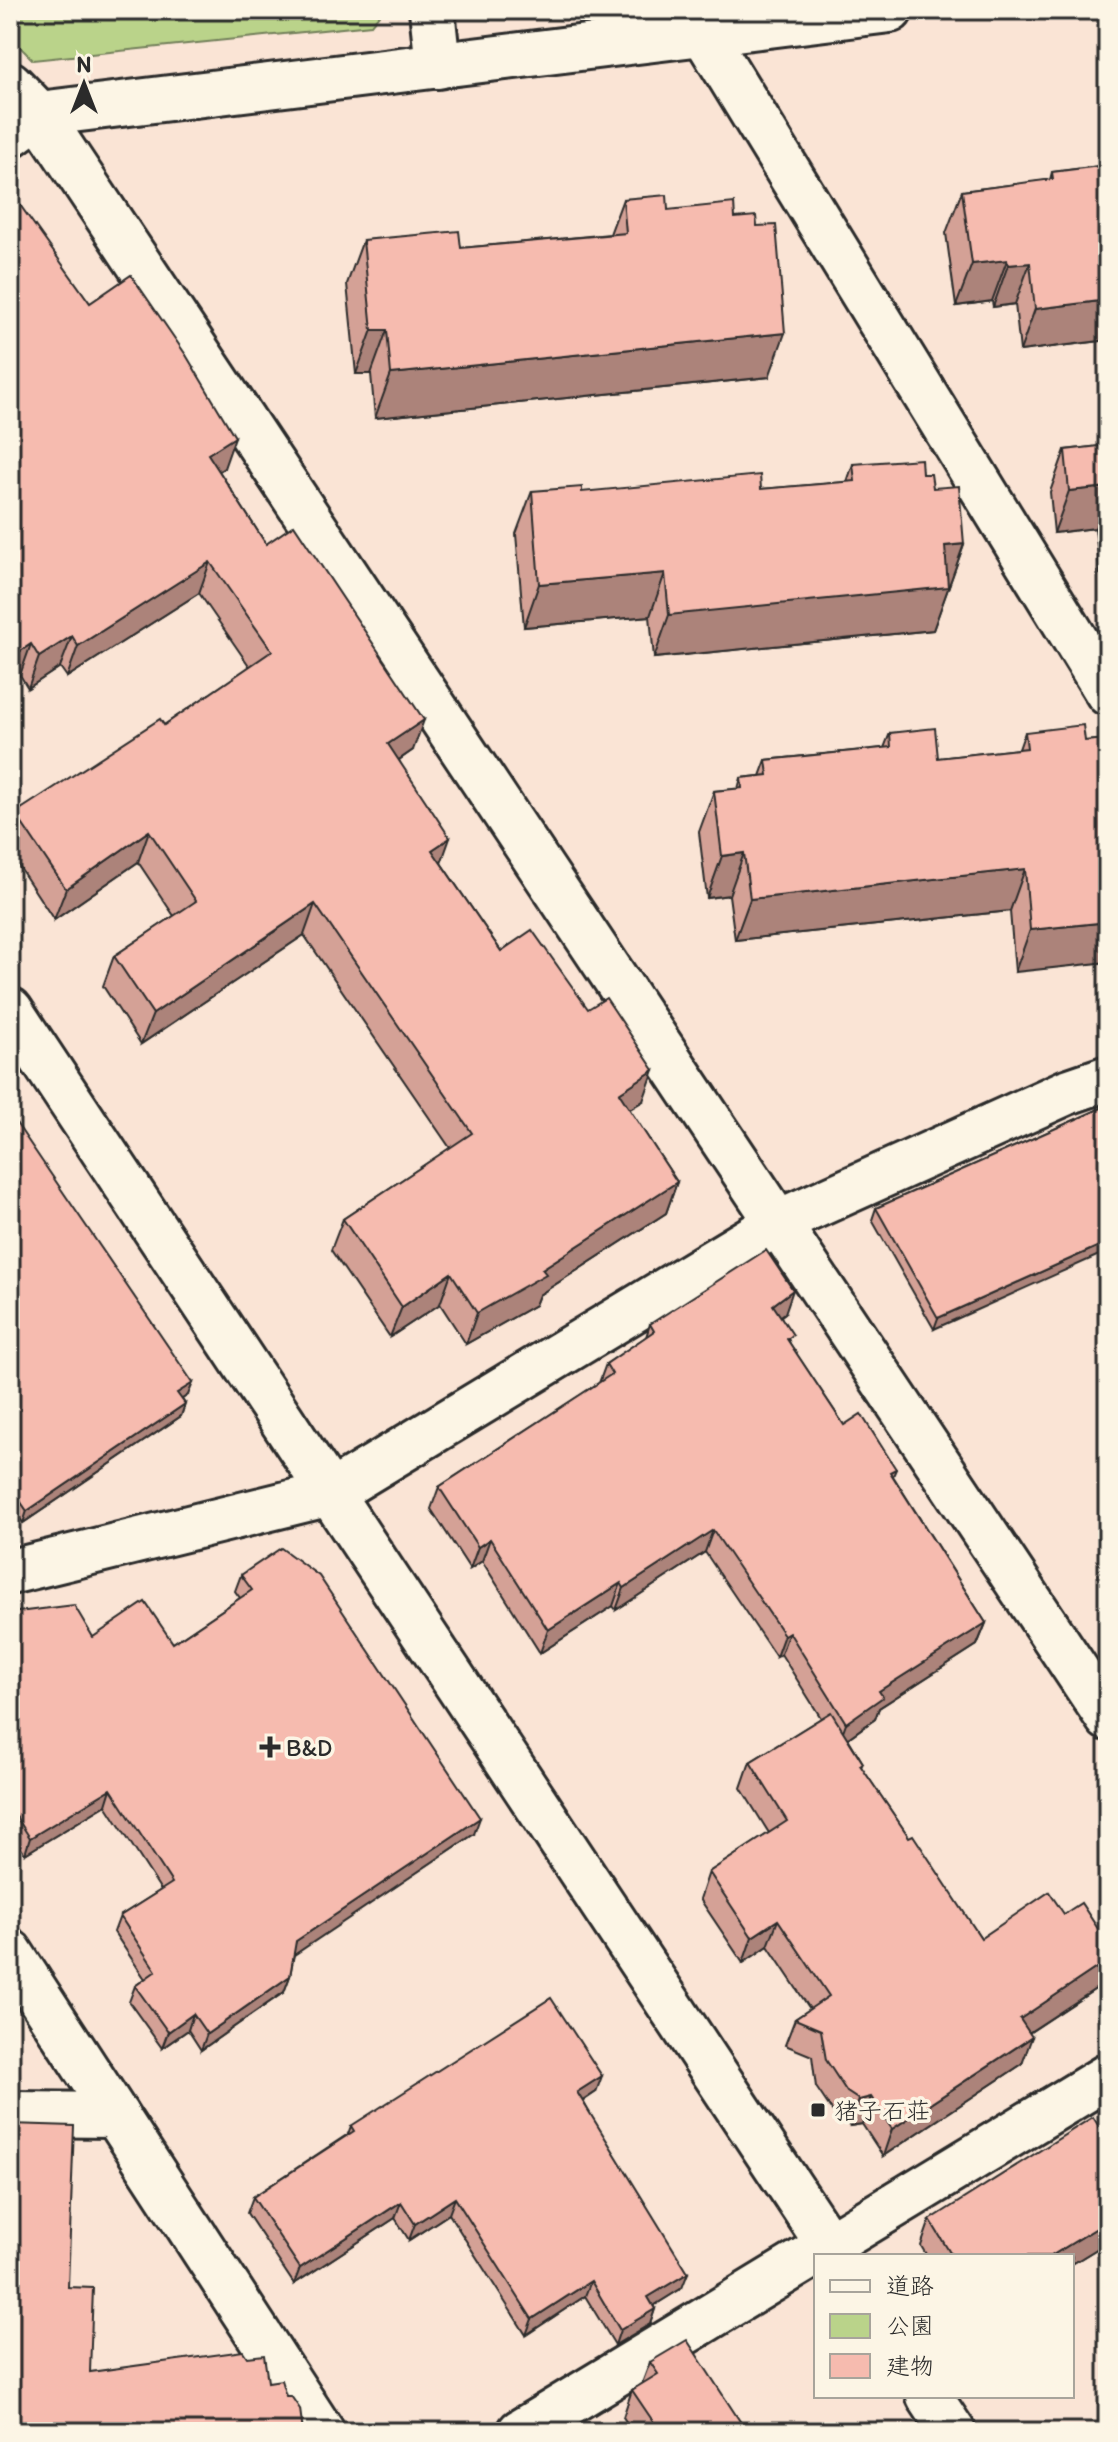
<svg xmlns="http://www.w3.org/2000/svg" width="1118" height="2442" viewBox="0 0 1118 2442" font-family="Itim,'Klee One',sans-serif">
<rect width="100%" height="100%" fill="#fae4d5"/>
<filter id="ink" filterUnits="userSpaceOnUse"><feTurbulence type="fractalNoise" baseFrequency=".0125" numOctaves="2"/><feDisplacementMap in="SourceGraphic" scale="16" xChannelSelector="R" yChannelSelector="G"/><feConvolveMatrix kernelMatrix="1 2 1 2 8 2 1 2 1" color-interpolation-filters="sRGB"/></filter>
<g filter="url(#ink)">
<path fill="#bad38a" stroke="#727f5a" stroke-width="2" d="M10,10H383L371,25L33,60L10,37Z"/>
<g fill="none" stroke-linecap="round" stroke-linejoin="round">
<defs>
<g id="street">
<path d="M432,10L438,66"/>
<path d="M704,34L1108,693"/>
<path d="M10,84L39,114L1108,1718"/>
<path d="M10,135L39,114L890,10"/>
<path d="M10,1952L322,2432"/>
<path d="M10,2114L116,2115"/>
<path d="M520,2432L1108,2076"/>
</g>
<g id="secondary">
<path d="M10,1010L836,2256"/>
<path d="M10,1572L331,1493L779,1222L1067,1092L1108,1078"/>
<path d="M929,2396L953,2432"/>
</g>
</defs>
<use href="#street" stroke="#2b2b2b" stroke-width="50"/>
<use href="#secondary" stroke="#2b2b2b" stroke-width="50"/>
<use href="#street" stroke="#fcf5e5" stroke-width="44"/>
<use href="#secondary" stroke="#fcf5e5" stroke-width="44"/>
</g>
<g fill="#d4a196" stroke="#2b2b2b" stroke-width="2">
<path d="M1108,165V340L1020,351L1015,304L993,307L992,301L956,306L946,233L962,191L1050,180L1052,172Z"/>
<path d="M623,199L668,210L735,218L769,377L375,418L371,374H356L347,284L363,240L461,248L610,234Z"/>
<path d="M90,303L224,468L219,471L266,544L413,750L399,760L441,863L501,951L643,1101L629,1109L677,1182L666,1213L539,1295L535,1305L466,1344L440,1304L390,1337L331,1250L343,1219L450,1148L304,935L141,1044L103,986L114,956L174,916L138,862L54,920L10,853V827L15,813L164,725L250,667L199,593L67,677L60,667L28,688L20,675Z"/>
<path d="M1108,445V573L1100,574L1095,528L1054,533L1050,492L1065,450Z"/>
<path d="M853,464L922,474L933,488L964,544L933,630L654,658L650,616L524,627L516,534L532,491L582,492L761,489L847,482Z"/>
<path d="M1025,732L1085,741L1108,739L1015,972L1010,911L735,940L729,895L707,898L699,832L714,791L738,789L741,778L760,776L766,760L884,748L890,733L938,758L1019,749Z"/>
<path d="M1106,1106L934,1329L872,1220L876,1208Z"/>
<path d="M10,1114L188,1395L182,1399L185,1404L181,1416L23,1523L10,1504Z"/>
<path d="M785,1313L781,1316L790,1344L844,1425L896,1469L893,1476L986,1623L977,1645L879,1708L875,1719L848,1738L863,1763L861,1767L909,1837L981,1938L1106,1982L1029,2033L1022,2064L883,2156L862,2124L850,2126L837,2118L816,2087L812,2056L785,2045L795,2019L810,2009L768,1946L743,1963L700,1899L709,1872L769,1833L741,1788L750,1762L821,1718L781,1654L776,1657L705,1552L616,1610L613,1606L540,1653L482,1561L470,1569L431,1509L439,1487L599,1383L606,1364L646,1337L650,1324Z"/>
<path d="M241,1575L474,1834L294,1954L290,1976L284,1992L201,2050L188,2030L162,2048L129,2002L135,1986L145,1979L114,1932L120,1916L161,1890L106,1805L25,1854L10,1832V1613L93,1637L173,1643L240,1598L235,1591Z"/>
<path d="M596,2092L583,2101L682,2288L653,2306L655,2309L650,2324L615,2345L585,2296L526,2335L449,2214L409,2240L395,2218L294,2284L247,2213L253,2197L348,2134L351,2126Z"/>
<path d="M1108,2141V2242L1072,2264V2256H927L921,2246L930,2220Z"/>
<path d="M650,2362L747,2432H633L623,2417L632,2390L642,2383Z"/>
</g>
<g fill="#ac837a" stroke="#2b2b2b" stroke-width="2">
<path d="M1007,260L992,301L956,306L972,264Z"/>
<path d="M1030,263L1015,304L993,307L1008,265Z"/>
<path d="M1108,300V340L1020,351L1035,309Z"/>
<path d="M372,330H387L371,374H356Z"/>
<path d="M785,333L769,377L375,418L391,374Z"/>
<path d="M235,437L224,468L196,485L208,454Z"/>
<path d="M1108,487V494L1095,528L1054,533L1069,491Z"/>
<path d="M964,544L933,630L654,658L669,615L945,546Z"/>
<path d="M1108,552V573L1100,574Z"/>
<path d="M210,562L199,593L67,677L78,646Z"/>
<path d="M665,573L650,616L524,627L539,584Z"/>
<path d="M72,636L60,667L28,688L39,657Z"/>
<path d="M31,644L20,675L10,681V658Z"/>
<path d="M424,720L413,750L377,775L388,744Z"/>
<path d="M149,831L138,862L54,920L66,889Z"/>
<path d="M450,838L439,869L432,850Z"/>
<path d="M744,853L729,895L707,898L722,856Z"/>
<path d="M1025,869L1010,911L735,940L750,899Z"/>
<path d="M315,904L304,935L141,1044L153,1014Z"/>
<path d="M1108,922V962L1015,972L1030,930Z"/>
<path d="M654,1070L643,1101L607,1123L619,1093Z"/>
<path d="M677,1182L666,1213L539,1295L535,1305L466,1344L477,1313L542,1269Z"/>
<path d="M1108,1242V1251L934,1329L938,1318Z"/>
<path d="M451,1273L440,1304L390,1337L402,1307Z"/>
<path d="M793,1290L785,1313L765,1327L773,1305Z"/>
<path d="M193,1383L188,1395L173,1405L177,1393Z"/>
<path d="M185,1404L181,1416L23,1523L27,1511Z"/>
<path d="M713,1530L705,1552L616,1610L624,1588Z"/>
<path d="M490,1539L482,1561L470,1569L478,1547Z"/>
<path d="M621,1583L613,1606L540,1653L548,1630Z"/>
<path d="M986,1623L977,1645L879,1708L875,1719L838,1745L846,1723L879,1691Z"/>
<path d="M789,1632L781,1654L776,1657L784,1635Z"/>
<path d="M111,1789L106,1805L25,1854L30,1838Z"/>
<path d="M480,1818L474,1834L291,1957L296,1941Z"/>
<path d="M778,1920L768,1946L743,1963L752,1937Z"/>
<path d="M1108,1960V1976L1106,1982L1010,2045L1020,2019Z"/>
<path d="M290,1976L284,1992L201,2050L207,2034Z"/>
<path d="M193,2014L188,2030L162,2048L168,2032Z"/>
<path d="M1032,2037L1022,2064L883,2156L892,2129Z"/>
<path d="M602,2076L596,2092L572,2108L577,2092Z"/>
<path d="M871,2097L862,2124L850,2126L859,2100Z"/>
<path d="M455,2198L449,2214L409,2240L415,2224Z"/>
<path d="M401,2202L395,2218L294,2284L300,2268Z"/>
<path d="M1108,2221V2242L1072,2264V2256H1051Z"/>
<path d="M688,2273L682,2288L642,2313L648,2297Z"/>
<path d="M591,2281L585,2296L526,2335L532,2319Z"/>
<path d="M655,2309L650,2324L615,2345L620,2330Z"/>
</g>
<g fill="#f6bbaf" stroke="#2b2b2b" stroke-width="2">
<path d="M1108,165V300L1035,309L1030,263L1008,265L1007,260L972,264L962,191L1053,179L1052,172Z"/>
<path d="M10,191L90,303L131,275L186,355L235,437L208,454L266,544L294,525L424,720L388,744L450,838L432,850L501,951L532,930L588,1009L606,998L654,1070L619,1093L677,1182L542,1269L546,1274L477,1313L451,1273L402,1307L343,1219L472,1133L315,904L153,1014L114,956L196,901L149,831L66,889L15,813L160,719L164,725L272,651L210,562L78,646L72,636L39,657L31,644L10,658Z"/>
<path d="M667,195L668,210L734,203L735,218L756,216L757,226L776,225L785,333L391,374L387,330H372L363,240L459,231L461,248L626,233L623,199Z"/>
<path d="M1108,445V487L1069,491L1065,450Z"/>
<path d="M921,459L922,474H931L933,488L959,486L964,544L945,546L948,587L669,615L665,573L539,584L532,491L582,487V492L760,475L761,489L855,481L853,464Z"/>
<path d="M1083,725L1085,741L1108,739V922L1030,930L1025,869L750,899L744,853L722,856L714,791L742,788L741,778L768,775L766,760L891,747L890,733L935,728L938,758L1027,748L1025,732Z"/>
<path d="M1106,1106L1108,1111V1242L938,1318L876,1208Z"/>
<path d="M10,1114L193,1383L177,1393L185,1404L27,1511L10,1486Z"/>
<path d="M766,1250L793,1290L773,1305L793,1335L787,1339L844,1425L861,1414L896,1469L890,1472L986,1623L879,1691L883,1697L846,1723L789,1632L784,1635L713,1530L624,1588L621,1583L548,1630L490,1539L478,1547L439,1487L612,1374L606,1364L654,1331L650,1324Z"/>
<path d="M281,1548L319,1576L480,1818L296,1941L290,1976L207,2034L193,2014L168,2032L135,1986L156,1971L120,1916L172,1883L111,1789L30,1838L10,1807V1613L74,1605L93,1637L145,1602L173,1643L252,1590L241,1575Z"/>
<path d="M831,1712L863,1763L860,1765L909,1837L913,1835L981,1938L1049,1892L1064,1914L1081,1903L1108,1944V1960L1020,2019L1032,2037L892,2129L871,2097L859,2100L847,2092L826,2060L821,2030L795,2019L829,1996L778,1920L752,1937L709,1872L787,1821L750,1762Z"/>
<path d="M551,1998L602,2076L577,2092L688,2273L648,2297L655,2309L620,2330L591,2281L532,2319L455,2198L415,2224L401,2202L300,2268L253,2197L354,2131L351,2126Z"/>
<path d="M1093,2117L1108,2141V2221L1051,2256H952L930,2220Z"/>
<path d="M10,2124L74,2126L68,2287L93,2288L90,2372L243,2351L247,2357L264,2355L268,2382L281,2380L286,2396H291L300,2409L303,2432H10Z"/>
<path d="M687,2340L747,2432H655L659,2430L632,2390L658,2374L650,2362Z"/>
<path d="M1108,2423V2432H1095Z"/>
</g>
</g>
<g fill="#2b2b2b" stroke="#fcf5e5" stroke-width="3">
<path d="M266 1735h8v8h8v8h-8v8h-8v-8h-8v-8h8z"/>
<rect x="810" y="2102" width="16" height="16" rx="4"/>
</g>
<g text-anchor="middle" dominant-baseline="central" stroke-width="7" stroke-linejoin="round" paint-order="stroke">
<g font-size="24" fill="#2b2b2b" stroke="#fcf5e5" text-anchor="start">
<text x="286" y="1747">B&amp;D</text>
<text x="834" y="2110">猪子石荘</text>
</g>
</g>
<rect width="1118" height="2442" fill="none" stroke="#fcf5e5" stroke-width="40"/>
<rect x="20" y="20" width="1078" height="2402" fill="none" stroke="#2b2b2b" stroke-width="3" filter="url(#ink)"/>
<rect x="814" y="2254" width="260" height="144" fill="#fcf5e5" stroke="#a8a49b" stroke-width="2"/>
<rect x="830" y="2280" width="40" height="12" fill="#fcf5e5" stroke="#a8a49b" stroke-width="2"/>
<text x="886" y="2294" font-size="24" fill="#2b2b2b">道路</text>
<rect x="830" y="2314" width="40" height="24" fill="#bad38a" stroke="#a8a49b" stroke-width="2"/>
<text x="886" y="2334" font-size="24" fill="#2b2b2b">公園</text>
<rect x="830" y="2354" width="40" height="24" fill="#f6bbaf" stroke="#a8a49b" stroke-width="2"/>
<text x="886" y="2374" font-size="24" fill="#2b2b2b">建物</text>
<g transform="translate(84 84)" stroke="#fcf5e5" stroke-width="6" paint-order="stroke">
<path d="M0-6L14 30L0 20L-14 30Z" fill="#2b2b2b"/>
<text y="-12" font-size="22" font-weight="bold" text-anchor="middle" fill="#2b2b2b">N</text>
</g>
</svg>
